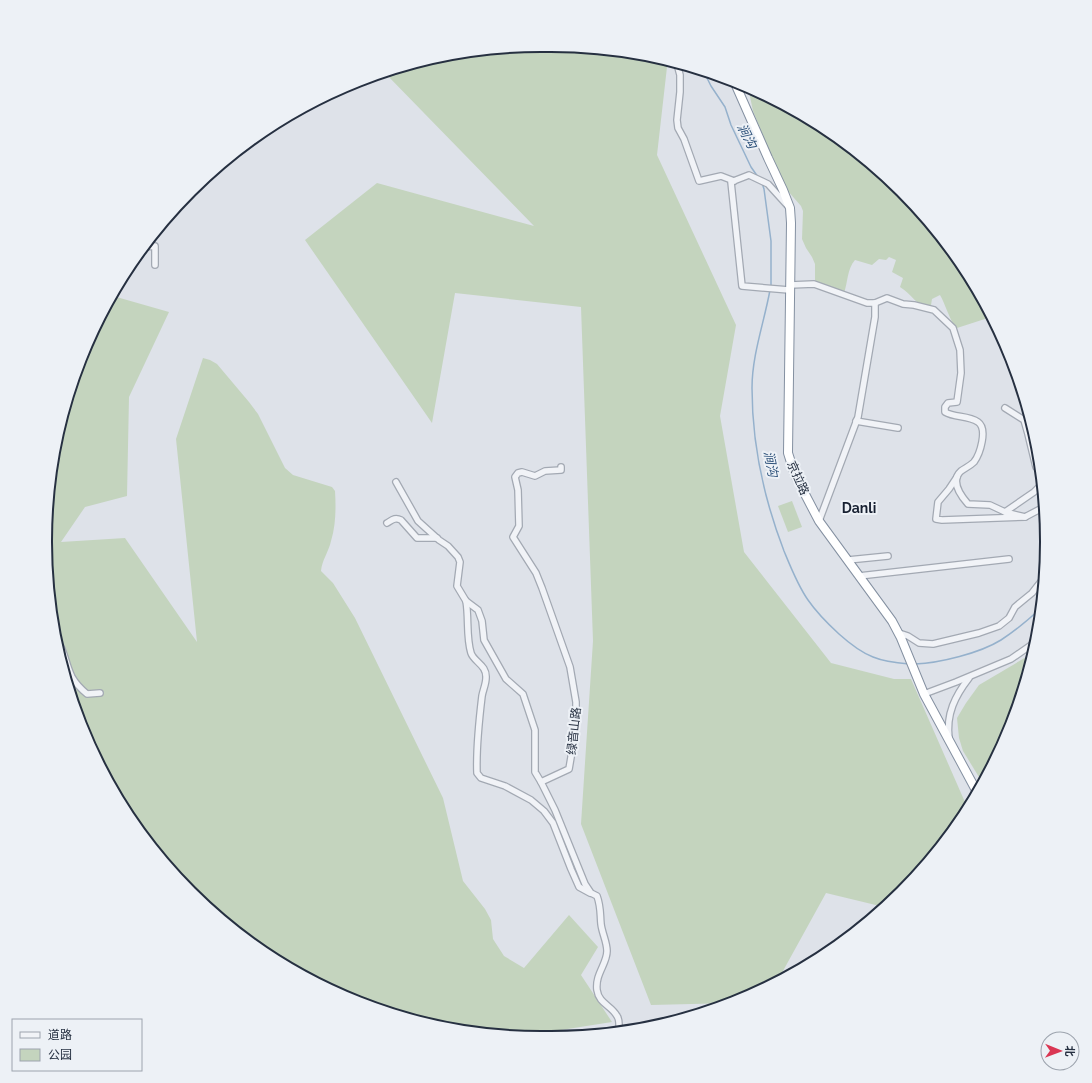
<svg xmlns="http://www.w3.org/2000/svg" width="1092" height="1083" viewBox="0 0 1092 1083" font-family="Raleway,'Noto Sans SC',sans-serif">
<rect width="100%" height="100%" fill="#dee2e9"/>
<g fill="#c4d4be">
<path d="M542,45L647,54L664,60L667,67L657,155L736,325L720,416L744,552L831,663L894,679H911L968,809L963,817L902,892L884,907L826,893L778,980L741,1000L733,1003L651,1005L581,824L593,641L581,307L455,293L432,423L305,240L377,183L534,226L385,73L444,55Z"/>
<path d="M748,87L826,129L901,190L963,265L991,317L957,328C951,324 945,303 940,295L932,299L930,311C917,305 911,294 900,287L903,278L892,272L896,260L889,257L886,260L879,259L872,265L855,260C847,269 848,282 844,293L815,282V264L812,257L806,248L802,239L803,211L801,206L787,190L780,178L753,111Z"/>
<path d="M113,296L169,312L129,397L127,496L85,507L61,542L125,538L197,642L176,439L203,358L210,360L217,364L249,402L258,414L285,468L293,475L332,487L335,491C336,507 336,525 331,541C329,551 322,560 321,571L333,583L355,618L443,798L463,881L485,909L491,920L493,939L504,956L524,968L569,915L598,947L581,975L612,1022L561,1030L567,1036L550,1038L445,1029L352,1000L266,954L191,893L129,818L83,732L55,639L45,542L55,445L83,352Z"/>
<path d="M792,501L802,527L788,532L778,506Z"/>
<path d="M1028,656L1031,661L1009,731L982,782L963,751L959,738L957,718L966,703L979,685Z"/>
</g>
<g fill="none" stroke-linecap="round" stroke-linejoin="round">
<g stroke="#95b1cc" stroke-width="1.5">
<path d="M704,72L711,86L725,107L731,125L751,167L758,177"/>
<path d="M762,183L764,189L771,241V286"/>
<path d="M770,290C764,323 752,355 752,388C752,444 764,499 784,551C791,568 798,586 808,600C817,613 827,623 839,634C849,643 860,652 873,657C885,662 897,663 909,664"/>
<path d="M915,664C940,663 980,653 1001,640C1015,631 1028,620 1040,609"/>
</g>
<defs>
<g id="minor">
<path d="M677,64L680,75V92L677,120L678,128L684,139L699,181L721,176L734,181"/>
<path d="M787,205L768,184L749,175L731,182L742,286L789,290"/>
<path d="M144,247L155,246V265"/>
<path d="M790,285L814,284L867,303H875L887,298L903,304L914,305L934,310L953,328L960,350L961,373L957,402L948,403L945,407V412C955,418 968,415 978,422C988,429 980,454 974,462C970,466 965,468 961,471C950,481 961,496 968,504L990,505L1005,512"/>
<path d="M1005,408L1024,420L1028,434L1036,467L1040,470"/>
<path d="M856,421L898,428"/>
<path d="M561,467V470L545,471L535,476L522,472L518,473L515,477L518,490L519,526L513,537L536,573L542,588L570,667L576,702V728L569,769L541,782L555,810L585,884L591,893L597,896C601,907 600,914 601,924C602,933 607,942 607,951C607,964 595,974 597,990C599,1004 611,1005 617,1016C620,1020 619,1026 619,1031"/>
<path d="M957,477L949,489L938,502L936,519L942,520L1025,517"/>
<path d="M396,482L418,521L439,540L448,546L458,557L460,562L457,586L466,601L478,610L482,621L484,640L506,679L523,694L535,730V772L541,782"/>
<path d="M1041,485L1034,492L1005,512L1025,517L1044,507"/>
<path d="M819,521L858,417L875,317V303"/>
<path d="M387,523C392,520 395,517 401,520L417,538H437"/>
<path d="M848,560L888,556"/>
<path d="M859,576L1009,559"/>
<path d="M466,601C469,618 466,637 471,653C474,662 487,665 486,678C486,684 483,690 482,696C479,721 476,748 477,773L481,778L505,786L531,800L544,811L553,823L571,869L579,887L590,893"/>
<path d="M899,633L908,636L919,643L933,644L979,633L999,626L1009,618L1015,607L1032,593L1043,579"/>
<path d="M54,636C65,649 65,663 72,677C76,684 81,689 87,694L100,693"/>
<path d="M924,694L956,682L1011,659L1037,641"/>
<path d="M949,738C946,714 955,696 969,678"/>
</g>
<path id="highway" d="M734,81L768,158L783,190L790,208L791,223L788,453L795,475L819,521L892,621L901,638L924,694L977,792"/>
</defs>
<use href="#minor" stroke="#a3a9b3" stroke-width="8"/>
<use href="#highway" stroke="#8490a1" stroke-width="10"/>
<use href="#minor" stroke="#f1f3f7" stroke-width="5.5"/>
<use href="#highway" stroke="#fff" stroke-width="8"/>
</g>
<g text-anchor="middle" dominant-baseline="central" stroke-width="4" stroke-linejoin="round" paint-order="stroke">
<g font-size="12" fill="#263041" stroke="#edf1f6">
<text transform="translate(798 478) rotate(66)">京拉路</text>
<text transform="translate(574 731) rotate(-84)">绿音山路</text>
</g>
<g font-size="13" font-style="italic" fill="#2c5079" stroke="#edf1f6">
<text transform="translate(747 136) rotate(63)">涧沟</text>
<text transform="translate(771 464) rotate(79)">涧沟</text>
</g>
<g font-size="14" font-weight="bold" fill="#182132" stroke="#edf1f6">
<text x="859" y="508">Danli</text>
</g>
</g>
<path d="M0 0H1092V1083H0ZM541 52H551A489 489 0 0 1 1040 541V542A489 489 0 0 1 551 1031H541A489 489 0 0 1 52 542V541A489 489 0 0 1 541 52Z" fill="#edf1f6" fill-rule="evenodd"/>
<path fill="none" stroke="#263041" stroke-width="2" d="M541 52H551A489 489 0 0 1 1040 541V542A489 489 0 0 1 551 1031H541A489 489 0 0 1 52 542V541A489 489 0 0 1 541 52Z"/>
<rect x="12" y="1019" width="130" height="52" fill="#edf1f6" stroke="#9da4ae"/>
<rect x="20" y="1032" width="20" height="6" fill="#f1f3f7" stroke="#9da4ae"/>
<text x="48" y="1039" font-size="12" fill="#263041">道路</text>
<rect x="20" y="1049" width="20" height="12" fill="#c4d4be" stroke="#9da4ae"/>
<text x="48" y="1059" font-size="12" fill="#263041">公园</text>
<g transform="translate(1060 1051) rotate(91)"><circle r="19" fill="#edf1f6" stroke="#9da4ae"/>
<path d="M0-3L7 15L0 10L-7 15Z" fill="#da3653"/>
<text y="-6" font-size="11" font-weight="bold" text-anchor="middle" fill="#263041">北</text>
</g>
</svg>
